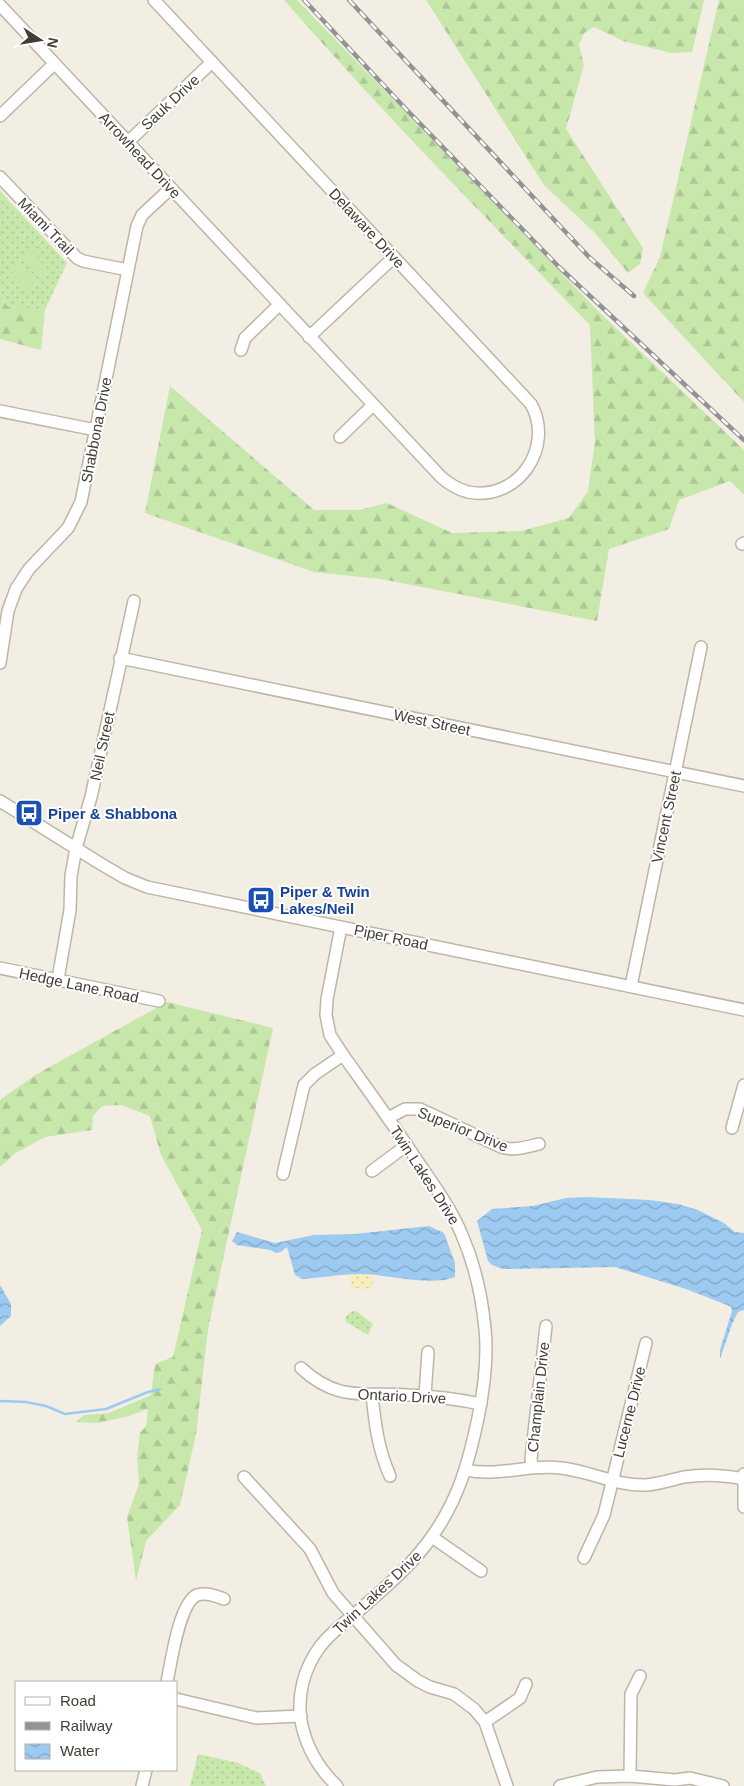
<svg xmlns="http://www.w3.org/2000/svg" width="744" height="1786" viewBox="0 0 744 1786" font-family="Arial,sans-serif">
<defs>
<pattern id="grass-dots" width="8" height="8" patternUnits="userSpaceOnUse" patternTransform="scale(1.25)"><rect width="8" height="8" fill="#c8e7ab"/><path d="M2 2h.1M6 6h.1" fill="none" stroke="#adc794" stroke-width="1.8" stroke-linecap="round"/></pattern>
<pattern id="forest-firs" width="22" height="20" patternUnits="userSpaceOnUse" patternTransform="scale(1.25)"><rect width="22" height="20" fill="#c8e7ab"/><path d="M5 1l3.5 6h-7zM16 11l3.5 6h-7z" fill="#adc794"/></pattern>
<pattern id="sand-dots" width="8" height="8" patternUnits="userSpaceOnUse" patternTransform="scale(1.25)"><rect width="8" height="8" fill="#f7eebd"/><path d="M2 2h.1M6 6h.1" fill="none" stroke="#d5cda3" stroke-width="1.8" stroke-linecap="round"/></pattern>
<pattern id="water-waves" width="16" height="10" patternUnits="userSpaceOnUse" patternTransform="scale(1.25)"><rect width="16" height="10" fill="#9dcaf0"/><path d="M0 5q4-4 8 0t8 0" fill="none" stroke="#82a5c3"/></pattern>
</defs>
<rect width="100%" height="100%" fill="#f2eee3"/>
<g fill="url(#grass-dots)">
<path d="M0,191L67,263L45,310L7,306L0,292Z"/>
<path d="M353,1311H356L373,1324L368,1335L346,1322V1316Z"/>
<path d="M198,1754L238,1763L260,1773L266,1786H190Z"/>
</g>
<g fill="url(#forest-firs)">
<path d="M284,0H297L597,310L744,450V495L730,481L679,500L669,529L609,549L597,621L381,579L314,572L145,513L170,386L314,510H359L387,503L452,533L521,531L569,518L588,491L595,442L590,325C486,218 382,112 284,0Z"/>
<path d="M426,0H704L692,52L671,53L623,41L594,27L584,33L579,45L584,65L566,129L643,248L640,264L628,273L595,233L544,185Z"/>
<path d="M719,0H744V402L643,293L660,257Z"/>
<path d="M0,292L7,306L45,310L41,350L0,339Z"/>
<path d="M167,1002L273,1028L208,1329L196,1434L180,1505L146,1541L136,1581L127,1517L139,1484L137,1457L140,1433L146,1426L148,1409L125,1417L97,1423L76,1422L84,1415L109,1413L151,1395L155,1364L173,1357L202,1230L161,1155L150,1116L121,1105L102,1106L93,1116L92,1130L45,1137L14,1154L0,1167V1100L37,1074Z"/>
</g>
<path fill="url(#sand-dots)" d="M350,1274H373L372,1289L351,1288Z"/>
<g fill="#c8e7ab">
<path d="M30,249L48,269L39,277L21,258Z"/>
<path d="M18,261L36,280L27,289L9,269Z"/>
</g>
<g fill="url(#water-waves)">
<path d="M587,1197L650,1200L678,1204L698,1210L724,1223L735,1232L744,1233V1310L738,1312L732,1324L720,1359V1350L732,1311L731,1307L727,1305L686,1289L615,1267L503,1269L492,1265L488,1261L477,1221L492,1209L533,1206L566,1198Z"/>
<path d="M429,1226L444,1233L455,1263V1277C430,1287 388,1274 360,1274C340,1274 321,1278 302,1279L295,1275L287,1247L281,1252L276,1253L270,1250L237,1245L232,1241L237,1232L275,1243L314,1235L355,1234Z"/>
<path d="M0,1285L11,1304V1316L0,1326Z"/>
</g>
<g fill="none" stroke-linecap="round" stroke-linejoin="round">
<path stroke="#9dcaf0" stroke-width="2.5" d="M0,1401L26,1402L46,1406L65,1414L106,1409L148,1392L160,1389"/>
<defs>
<g id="minor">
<path d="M0,5L441,477C449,484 457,489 468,492C518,502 555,447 531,404L154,0"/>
<path d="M0,116L54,64"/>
<path d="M128,142L212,62"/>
<path d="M0,177L77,258L83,261L128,270"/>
<path d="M309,337L394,257"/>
<path d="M241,350L245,338L279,305"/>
<path d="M0,411L96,430"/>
<path d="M340,437L373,405"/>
<path d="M742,544L744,543"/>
<path d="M120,658L744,786"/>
<path d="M0,663L8,611L16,589L29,569L68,528L81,502L137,226L142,215L170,189"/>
<path d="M0,801L101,864L125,878L147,887L744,1010"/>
<path d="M0,968L159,1001"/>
<path d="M58,979L70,910L71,876L76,848L91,797L134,601"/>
<path d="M631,986L701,647"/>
<path d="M388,1118L405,1109H420L501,1147C514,1151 526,1147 539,1144"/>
<path d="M732,1128L744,1085"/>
<path d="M372,1171L407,1145"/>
<path d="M283,1174L304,1085L315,1074L343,1055"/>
<path d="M301,1368C338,1402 363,1392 409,1395C433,1396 457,1399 481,1404"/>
<path d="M372,1395C375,1424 378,1449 390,1476"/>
<path d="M425,1395L428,1352"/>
<path d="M532,1467L531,1459L546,1326"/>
<path d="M466,1470C497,1477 529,1464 561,1468C590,1471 616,1486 646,1485C659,1484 671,1480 684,1477C704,1474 724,1475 744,1479"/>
<path d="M744,1474V1507"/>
<path d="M244,1477L310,1549L333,1593L396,1665L418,1681L430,1687L454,1694L474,1709L485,1722L507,1786"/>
<path d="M432,1537L481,1571"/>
<path d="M584,1558L604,1515L646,1343"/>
<path d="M167,1682C171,1663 179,1603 197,1595C206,1592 216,1596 224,1599"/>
<path d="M176,1699L256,1718L301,1716"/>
<path d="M485,1722L520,1698L526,1684"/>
<path d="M630,1776L631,1694L640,1676"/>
<path d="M142,1786L146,1770"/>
<path d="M337,1786C318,1768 306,1747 301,1721C297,1695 304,1669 319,1648C329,1634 343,1624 356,1613C383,1589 412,1566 433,1535C459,1498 469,1461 478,1418C484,1389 488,1359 485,1329C482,1297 475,1265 462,1235C451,1208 433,1184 416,1159C393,1124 368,1090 343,1055L330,1035L326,1015L327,999L341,927"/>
<path d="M560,1786L597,1777L630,1776L675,1780L690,1778L723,1786"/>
</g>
</defs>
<use href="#minor" stroke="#bdb6a6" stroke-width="14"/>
<use href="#minor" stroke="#fff" stroke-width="11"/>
<defs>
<g id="rail">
<path d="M304,0L402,105L559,267L744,440"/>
<path d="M349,0L589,257L634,296"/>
</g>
</defs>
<use href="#rail" stroke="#939393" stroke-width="4.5"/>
<use href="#rail" stroke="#fff" stroke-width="2.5" stroke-dasharray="8" stroke-linecap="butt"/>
</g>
<defs>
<symbol id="bus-square" viewBox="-11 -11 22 22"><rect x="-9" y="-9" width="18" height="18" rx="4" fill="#1a4fb4" stroke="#fff"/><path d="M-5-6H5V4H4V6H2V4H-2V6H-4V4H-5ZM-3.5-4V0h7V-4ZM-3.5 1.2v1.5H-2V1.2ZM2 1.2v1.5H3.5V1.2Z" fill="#fff"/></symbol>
</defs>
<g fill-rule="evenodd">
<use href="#bus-square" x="13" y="797" width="32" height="32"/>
<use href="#bus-square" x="245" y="884" width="32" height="32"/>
</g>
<g text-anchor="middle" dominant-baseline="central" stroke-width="4" stroke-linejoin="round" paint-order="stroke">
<g font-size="15" fill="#433e33" stroke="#fff">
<text transform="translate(170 102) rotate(-43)">Sauk Drive</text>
<text transform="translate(140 155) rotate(47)">Arrowhead Drive</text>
<text transform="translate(46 226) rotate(46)">Miami Trail</text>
<text transform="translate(367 228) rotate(47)">Delaware Drive</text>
<text transform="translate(96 430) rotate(-79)">Shabbona Drive</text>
<text transform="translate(432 722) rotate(12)">West Street</text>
<text transform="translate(102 746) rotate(-78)">Neil Street</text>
<text transform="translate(666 817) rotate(-78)">Vincent Street</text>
<text transform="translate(391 937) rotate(12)">Piper Road</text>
<text transform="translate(79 985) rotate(12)">Hedge Lane Road</text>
<text transform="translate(463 1129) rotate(22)">Superior Drive</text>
<text transform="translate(425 1175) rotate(57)">Twin Lakes Drive</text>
<text transform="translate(402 1396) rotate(3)">Ontario Drive</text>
<text transform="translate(538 1397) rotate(-84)">Champlain Drive</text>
<text transform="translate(629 1412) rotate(-76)">Lucerne Drive</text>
<text transform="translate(377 1592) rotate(-43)">Twin Lakes Drive</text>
</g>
<g font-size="15" font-weight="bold" fill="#164399" stroke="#fff" text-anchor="start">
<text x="48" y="813">Piper &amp; Shabbona</text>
<text x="280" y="891">Piper &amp; Twin<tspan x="280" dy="17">Lakes/Neil</tspan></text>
</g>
</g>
<rect x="15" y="1681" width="162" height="90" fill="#ffffff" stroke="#b4b2ad"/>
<rect x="25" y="1697" width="25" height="8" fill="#ffffff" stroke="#b4b2ad"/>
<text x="60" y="1706" font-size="15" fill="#433e33">Road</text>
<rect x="25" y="1722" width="25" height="8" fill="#939393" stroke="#b4b2ad"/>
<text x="60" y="1731" font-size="15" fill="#433e33">Railway</text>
<rect x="25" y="1744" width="25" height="15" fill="url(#water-waves)" stroke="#b4b2ad"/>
<text x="60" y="1756" font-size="15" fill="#433e33">Water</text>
<g transform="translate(40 40) rotate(102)" stroke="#ffffff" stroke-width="4" paint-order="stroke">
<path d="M0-4L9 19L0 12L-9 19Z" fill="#433e33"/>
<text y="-8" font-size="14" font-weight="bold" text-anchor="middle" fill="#433e33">N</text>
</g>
</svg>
